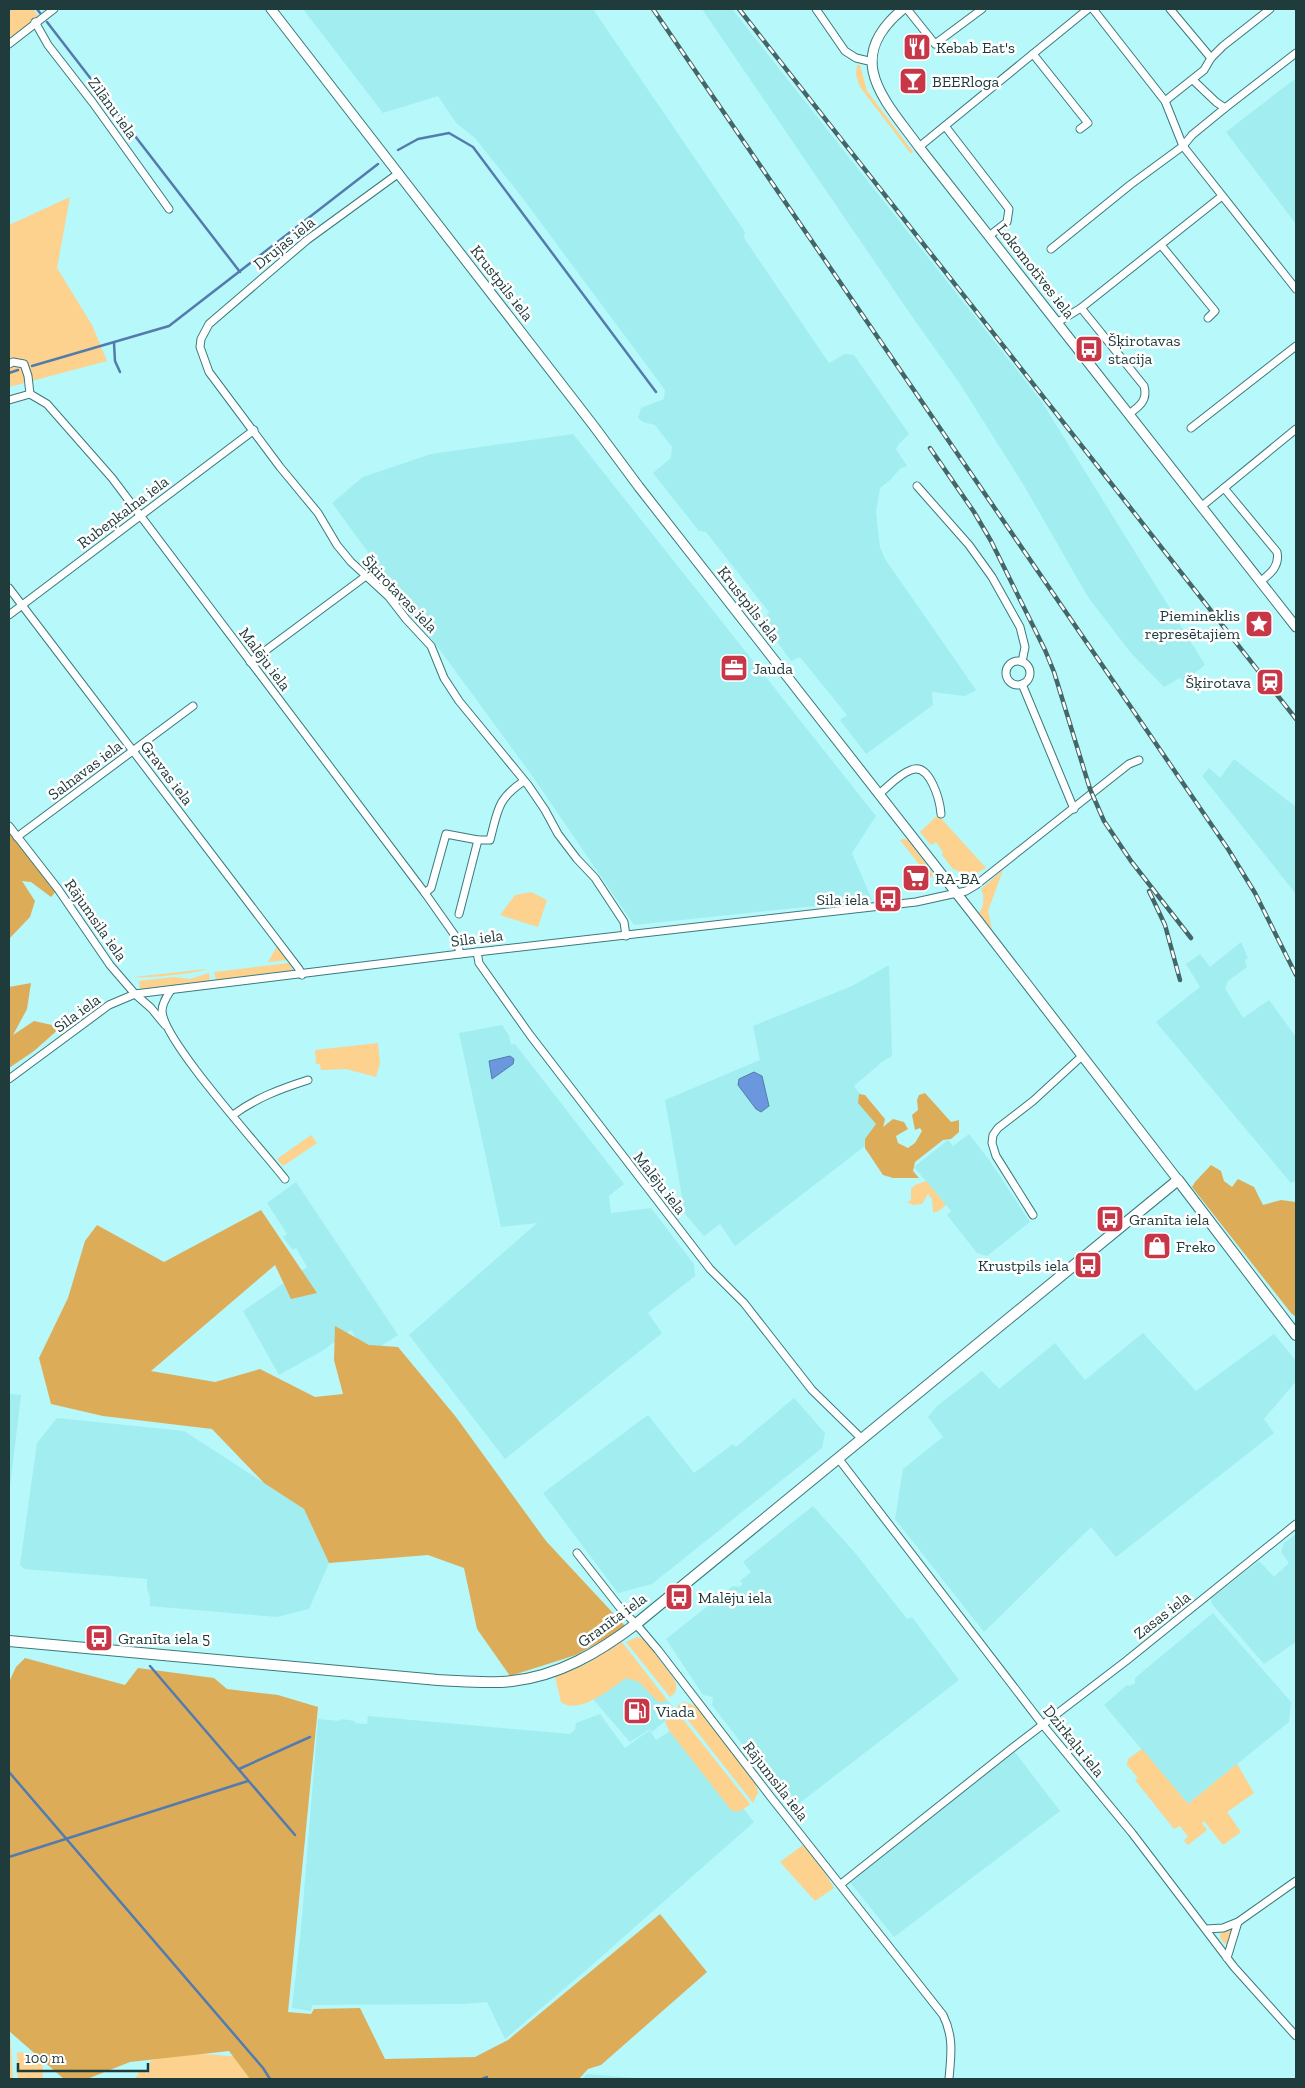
<svg xmlns="http://www.w3.org/2000/svg" width="1305" height="2088" viewBox="0 0 1305 2088" font-family="'Zilla Slab',serif">
<rect width="100%" height="100%" fill="#b7f8fa"/>
<g fill="#a2edf0">
<path d="M303,9H593L745,232L744,238L829,363L845,354L854,355L909,434L899,444L896,449L907,466L901,468L890,480L880,488L876,512L880,547L885,559L976,690L965,696L932,692L933,705L866,754L840,720L847,715L800,657L791,661L763,622L769,612L706,532L699,531L653,473L671,458L672,447L655,425L643,422L638,418L641,408L664,399L665,390L521,196L475,138L456,123L438,96L383,113Z"/>
<path d="M702,9H732L1042,402L1205,665L1183,682L1180,678L1164,687L1131,653L1088,597L1023,484L960,384L911,315Z"/>
<path d="M1296,78V224L1226,132Z"/>
<path d="M573,434L876,816L852,853L872,900L634,925L531,774L332,503L363,477L431,454Z"/>
<path d="M1234,759L1296,807V894L1202,776L1209,768L1220,778Z"/>
<path d="M1241,942L1248,958L1245,960L1247,967L1228,981L1225,988L1243,1018L1269,1000L1296,1037V1181L1291,1183L1156,1022L1200,987L1186,964L1200,954L1210,967Z"/>
<path d="M889,965L892,1056L883,1061L854,1086L878,1117L874,1139L735,1246L720,1224L704,1236L685,1214L665,1100L760,1060L753,1026L852,986Z"/>
<path d="M502,1025L509,1036L511,1045L515,1044L624,1184L609,1196L611,1213L651,1208L694,1264L695,1276L648,1313L662,1333L505,1459L409,1335L537,1223L501,1227L459,1033Z"/>
<path d="M969,1134L990,1161L1030,1222L987,1256L977,1253L947,1215L951,1211L914,1167L948,1140L953,1146Z"/>
<path d="M296,1182L398,1335L367,1355L351,1330L322,1351L279,1375L243,1311L307,1267L296,1248L293,1250L283,1237L287,1234L267,1203Z"/>
<path d="M1143,1333L1196,1391L1274,1334L1296,1361V1381L1264,1419L1274,1433L1116,1557L1091,1527L984,1632L895,1519L903,1469L943,1437L928,1417L937,1406L982,1371L999,1389L1055,1343L1085,1380Z"/>
<path d="M9,1394L21,1395L9,1495Z"/>
<path d="M794,1398L825,1433L822,1448L652,1584L618,1593L543,1493L648,1415L694,1473L733,1444L736,1447Z"/>
<path d="M57,1418L184,1431L304,1509L329,1563L309,1609L277,1617L150,1606V1597L147,1588V1579L24,1569L20,1565L37,1443Z"/>
<path d="M813,1506L856,1554L907,1619L912,1617L959,1680L792,1809L712,1705L713,1697L703,1695L666,1639L733,1586L739,1587L743,1584L740,1581L751,1572L743,1562Z"/>
<path d="M1296,1534V1642L1264,1664L1212,1604L1211,1598L1259,1561L1274,1577L1289,1563L1281,1552L1284,1543Z"/>
<path d="M1213,1613L1291,1702L1289,1722L1188,1804L1104,1705L1127,1685L1130,1686L1135,1683V1678Z"/>
<path d="M625,1676L639,1679L664,1702L667,1700L674,1708L665,1721L652,1732L650,1729L630,1742L592,1698Z"/>
<path d="M600,1714L625,1748L650,1730L656,1740L678,1726L754,1822L585,1971L505,2039L487,2002L464,2004L312,2005L311,2011L292,2008L301,1929L318,1719L340,1721L341,1719L355,1721V1723L367,1724L368,1716L570,1734L575,1730L576,1723Z"/>
<path d="M1014,1751L1060,1811L894,1937L849,1881Z"/>
<path d="M587,2074L648,2079H582Z"/>
</g>
<g fill="#fcd28e">
<path d="M9,9H33L39,17L9,40Z"/>
<path d="M857,65H860L867,91L913,152L911,154L860,87L856,75Z"/>
<path d="M70,197L57,268L92,325L107,361L9,387V225Z"/>
<path d="M938,815L986,868L971,876L953,869L942,855L943,852L936,842L931,845L920,832Z"/>
<path d="M903,839L908,840L931,871L933,877H929L900,840Z"/>
<path d="M1003,870L988,911L992,929L979,913C984,907 985,896 981,889Z"/>
<path d="M531,892L547,900L538,927L500,915L515,895Z"/>
<path d="M278,946L288,960L268,962L276,948Z"/>
<path d="M289,963L293,970L216,980L214,972Z"/>
<path d="M207,969C200,973 142,979 134,977Z"/>
<path d="M209,973L210,981L140,989L139,981L174,977L190,979Z"/>
<path d="M378,1043L380,1063L376,1077L346,1069L321,1070L320,1064H316L315,1050Z"/>
<path d="M311,1135L317,1143L283,1166L277,1159Z"/>
<path d="M926,1181L946,1205L937,1212H933L932,1199L928,1194L922,1204L913,1205L907,1202L911,1200V1189L915,1185Z"/>
<path d="M637,1637L644,1639L674,1679C678,1686 677,1693 670,1697L626,1642Z"/>
<path d="M622,1642L667,1700L664,1702L657,1701L639,1682L626,1678C612,1688 578,1716 561,1702L555,1677L586,1664Z"/>
<path d="M684,1702L696,1706L756,1784L758,1793L753,1803L677,1706Z"/>
<path d="M674,1708L750,1804C744,1809 739,1814 731,1810L668,1729L665,1721Z"/>
<path d="M1142,1749L1188,1804L1237,1764L1254,1793L1227,1812L1241,1832L1223,1845L1204,1821L1202,1823L1207,1830L1188,1845L1184,1840L1188,1837L1180,1826L1174,1829L1135,1780L1138,1778L1127,1765L1128,1759Z"/>
<path d="M803,1845L824,1871L834,1888L815,1901L780,1862Z"/>
<path d="M1233,1927L1227,1944L1224,1943L1220,1938V1934Z"/>
<path d="M9,2033H10L13,2079H9Z"/>
<path d="M17,2052L42,2055L43,2079H18Z"/>
<path d="M179,2052L242,2057L250,2079H134L138,2075L139,2071H145L146,2074L150,2071V2061Z"/>
</g>
<g fill="#ddac59">
<path d="M9,827L58,889L51,897L31,882L22,881L35,901L30,917L9,939Z"/>
<path d="M31,983L27,1009L13,1035L34,1021L61,1027L34,1051L9,1068V987Z"/>
<path d="M925,1093L951,1122L959,1120V1132L951,1139L943,1140L915,1162L913,1171L919,1178H893L883,1175L865,1148V1139L876,1124L858,1103L859,1094L865,1095L885,1119L883,1127L893,1119L904,1122L908,1129L896,1136L898,1143L908,1148L915,1143L922,1131L920,1128L915,1130L912,1115L918,1110L917,1100L919,1095Z"/>
<path d="M1211,1165L1221,1171L1224,1181L1232,1187L1238,1179L1254,1187L1263,1205L1281,1200L1296,1202V1317L1291,1313L1192,1187L1195,1182Z"/>
<path d="M261,1210L317,1293L291,1299L275,1265L151,1371L215,1382L260,1369L315,1397L343,1394L334,1360L335,1326L369,1345L398,1347L456,1417L546,1541L626,1627L576,1655L510,1676L477,1629L464,1568L428,1555L329,1563L304,1509L264,1483L212,1429L103,1416L51,1404L39,1358L68,1298L85,1241L97,1225L164,1262Z"/>
<path d="M25,1658L125,1685L138,1668L214,1678L227,1689L278,1695L318,1707L288,2012L311,2014L314,2009L360,2008L385,2059L475,2057L508,2040L660,1914L707,1972L601,2065L588,2069L579,2079H250L229,2051L130,2062L87,2079H64L9,2031V1682L16,1667Z"/>
</g>
<g fill="#6a97dd" stroke="#547bad">
<path d="M510,1056L514,1059L513,1064L492,1079L489,1061Z"/>
<path d="M754,1072L762,1076L769,1106L761,1112L756,1109L738,1085L739,1079Z"/>
</g>
<g fill="none" stroke-linecap="round" stroke-linejoin="round">
<g stroke="#547bad" stroke-width="2.5">
<path d="M37,9L40,13"/>
<path d="M47,22L240,272"/>
<path d="M398,150L418,139L449,133L473,147L656,392"/>
<path d="M114,343L115,361L120,372"/>
<path d="M32,366L169,326L378,164"/>
<path d="M9,373L18,370"/>
<path d="M150,1666L295,1835"/>
<path d="M239,1769L310,1737"/>
<path d="M9,1772L263,2068L270,2079"/>
<path d="M9,1857L248,1781"/>
<path d="M482,2079L487,2077"/>
</g>
<defs>
<g id="minor">
<path d="M816,9L845,51L856,58L873,62"/>
<path d="M907,9L935,44L982,9"/>
<path d="M1093,9L1165,101L1183,146L1296,289"/>
<path d="M1170,9L1211,58"/>
<path d="M35,22L48,45L93,103L169,209"/>
<path d="M9,44L54,9"/>
<path d="M1033,54L1088,123L1080,129"/>
<path d="M1193,80L1216,102L1225,108"/>
<path d="M1165,101L1204,70L1211,58L1223,46L1270,9"/>
<path d="M945,126L1009,209L1007,222L989,236"/>
<path d="M919,147L1088,9"/>
<path d="M399,173L307,240L209,324L201,339L200,347L209,372L280,467L318,513L337,545L351,562L389,597L406,619L431,646L444,678L459,701L528,785L545,810L558,834L577,859L595,878L624,922L626,936"/>
<path d="M1161,245L1215,311L1208,318"/>
<path d="M1051,249L1130,185L1183,146L1192,135L1225,108L1296,53"/>
<path d="M1081,308L1144,386C1148,400 1140,406 1129,414"/>
<path d="M1058,322L1081,308L1222,196"/>
<path d="M9,364L13,362L24,364L28,376L30,394"/>
<path d="M30,394L47,404L112,478L425,893L456,937L460,954"/>
<path d="M9,400L30,394"/>
<path d="M1191,428L1296,346"/>
<path d="M917,486L969,545L992,577L1020,627L1025,647L1022,662"/>
<path d="M1224,488L1277,552C1280,566 1270,574 1261,581"/>
<path d="M1202,506L1296,429"/>
<path d="M9,588L299,969L302,975"/>
<path d="M9,615L254,430"/>
<circle cx="1018" cy="673" r="12"/>
<path d="M250,662L366,576"/>
<path d="M1022,684L1074,809"/>
<path d="M879,794C889,786 899,774 911,770C930,762 940,801 941,814"/>
<path d="M9,826L58,889L110,965L135,994L151,1008L165,1025"/>
<path d="M17,837L193,706"/>
<path d="M425,893L431,888L446,834L478,840H490C498,810 497,799 524,781"/>
<path d="M459,914L478,840"/>
<path d="M477,952L479,963L530,1035L710,1269L744,1303L812,1390L862,1439"/>
<path d="M171,990C167,996 162,1003 162,1011C163,1041 262,1149 285,1179"/>
<path d="M9,1079L109,1005L135,994L460,954L916,902L966,891L976,885L1129,764L1139,760"/>
<path d="M233,1115C256,1098 280,1089 308,1080"/>
<path d="M1033,1215L996,1156L992,1143L993,1135L998,1128L1033,1101L1082,1056"/>
<path d="M838,1458L1043,1725L1132,1833L1234,1967L1296,2036"/>
<path d="M577,1553L621,1609L636,1624L658,1650L770,1796L943,2015C954,2037 951,2055 949,2079"/>
<path d="M841,1884L1011,1749L1126,1661L1296,1524"/>
<path d="M1206,1929L1223,1928L1238,1922L1296,1881"/>
<path d="M1227,1958L1238,1922"/>
</g>
<g id="tertiary">
<path d="M271,9L593,425L639,487L979,922L1178,1180"/>
<path d="M903,9C842,59 884,99 919,147L1296,627"/>
</g>
<path id="secondary" d="M9,1641L438,1680C463,1681 487,1684 512,1681C559,1676 599,1652 636,1624L1178,1180L1296,1335"/>
</defs>
<use href="#minor" stroke="#3b797c" stroke-width="9"/>
<use href="#tertiary" stroke="#3b797c" stroke-width="11"/>
<use href="#secondary" stroke="#3b797c" stroke-width="12"/>
<use href="#minor" stroke="#fff" stroke-width="7"/>
<use href="#tertiary" stroke="#fff" stroke-width="9"/>
<use href="#secondary" stroke="#fff" stroke-width="10"/>
<defs>
<g id="rail">
<path d="M653,9L1228,849L1255,893L1296,975"/>
<path d="M739,9L1296,719"/>
<path d="M930,448L974,512L991,541L1045,650L1054,672L1090,789L1104,821L1131,861L1191,938"/>
<path d="M1149,891L1165,925L1180,980"/>
</g>
</defs>
<use href="#rail" stroke="#436768" stroke-width="4.5"/>
<use href="#rail" stroke="#fff" stroke-width="2.5" stroke-dasharray="8" stroke-linecap="butt"/>
</g>
<defs>
<symbol id="restaurant-square" viewBox="-11 -11 22 22"><rect x="-9" y="-9" width="18" height="18" rx="4" fill="#c83748" stroke="#fff"/><path d="M-5-6h1v4h1v-4h1v4h1v-4h1v5L-1.5 .5V6h-2V.5L-5-1ZM5-6V6H3V1.5H1.5Q1.5-4 5-6Z" fill="#fff"/></symbol>
<symbol id="bar-square" viewBox="-11 -11 22 22"><rect x="-9" y="-9" width="18" height="18" rx="4" fill="#c83748" stroke="#fff"/><path d="M-6-5H6L.8 .8V4.5H3.5V6h-7V4.5H-.8V.8Z" fill="#fff"/></symbol>
<symbol id="bus-square" viewBox="-11 -11 22 22"><rect x="-9" y="-9" width="18" height="18" rx="4" fill="#c83748" stroke="#fff"/><path d="M-5-6H5V4H4V6H2V4H-2V6H-4V4H-5ZM-3.5-4V0h7V-4ZM-3.5 1.2v1.5H-2V1.2ZM2 1.2v1.5H3.5V1.2Z" fill="#fff"/></symbol>
<symbol id="sight-square" viewBox="-11 -11 22 22"><rect x="-9" y="-9" width="18" height="18" rx="4" fill="#c83748" stroke="#fff"/><path d="M0-6L1.8-2.2L6-1.7L2.9 1.2L3.7 5.4L0 3.3L-3.7 5.4L-2.9 1.2L-6-1.7L-1.8-2.2Z" fill="#fff"/></symbol>
<symbol id="office-square" viewBox="-11 -11 22 22"><rect x="-9" y="-9" width="18" height="18" rx="4" fill="#c83748" stroke="#fff"/><path d="M-6-3h4V-5.5h4V-3h4V5H-6ZM-1-4.5V-3h2v-1.5ZM-6 0V1H6V0Z" fill="#fff"/></symbol>
<symbol id="station-square" viewBox="-11 -11 22 22"><rect x="-9" y="-9" width="18" height="18" rx="4" fill="#c83748" stroke="#fff"/><path d="M-3-6H3Q5-6 5-4V2Q5 4 3 4L4.5 6H3L1.5 4h-3L-3 6H-4.5L-3 4Q-5 4-5 2V-4Q-5-6-3-6ZM-3.5-4v3h7v-3ZM-3.5 1v1.5H-2V1ZM2 1v1.5H3.5V1Z" fill="#fff"/></symbol>
<symbol id="supermarket-square" viewBox="-11 -11 22 22"><rect x="-9" y="-9" width="18" height="18" rx="4" fill="#c83748" stroke="#fff"/><path d="M-6-5.5h2.5l.6 2H6L4.5 2H-2.5L-4.4-4H-6ZM-1.5 3.2a1.3 1.3 0 1 0 .1 0ZM3 3.2a1.3 1.3 0 1 0 .1 0Z" fill="#fff"/></symbol>
<symbol id="shop-square" viewBox="-11 -11 22 22"><rect x="-9" y="-9" width="18" height="18" rx="4" fill="#c83748" stroke="#fff"/><path d="M-5-2.5h2.3a2.7 3.5 0 0 1 5.4 0H5L5.5 6h-11ZM-1.5-2.5h3a1.5 2.3 0 0 0-3 0Z" fill="#fff"/></symbol>
<symbol id="fuel-square" viewBox="-11 -11 22 22"><rect x="-9" y="-9" width="18" height="18" rx="4" fill="#c83748" stroke="#fff"/><path d="M-5.5-6h7V0h2V4h1.3V-2.5L3-4.5l.8-.8L6-3V5H2.5V1h-1V6h-7ZM-4.2-4.7v3.2H.2V-4.7Z" fill="#fff"/></symbol>
</defs>
<g fill-rule="evenodd">
<use href="#restaurant-square" x="901" y="31" width="32" height="32"/>
<use href="#bar-square" x="897" y="65" width="32" height="32"/>
<use href="#bus-square" x="1073" y="333" width="32" height="32"/>
<use href="#sight-square" x="1243" y="608" width="32" height="32"/>
<use href="#office-square" x="718" y="652" width="32" height="32"/>
<use href="#station-square" x="1254" y="666" width="32" height="32"/>
<use href="#supermarket-square" x="900" y="862" width="32" height="32"/>
<use href="#bus-square" x="872" y="883" width="32" height="32"/>
<use href="#bus-square" x="1094" y="1203" width="32" height="32"/>
<use href="#shop-square" x="1141" y="1230" width="32" height="32"/>
<use href="#bus-square" x="1072" y="1249" width="32" height="32"/>
<use href="#bus-square" x="663" y="1581" width="32" height="32"/>
<use href="#bus-square" x="83" y="1622" width="32" height="32"/>
<use href="#fuel-square" x="621" y="1695" width="32" height="32"/>
</g>
<g text-anchor="middle" dominant-baseline="central" stroke-width="5" stroke-linejoin="round" paint-order="stroke">
<g font-size="16" fill="#203b3c" stroke="#fff" text-anchor="start">
<text x="936" y="47">Kebab Eat's</text>
<text x="932" y="81">BEERloga</text>
<text x="1108" y="340">Šķirotavas<tspan x="1108" dy="18">stacija</tspan></text>
<text x="1240" y="615" text-anchor="end">Piemineklis<tspan x="1240" dy="18">represētajiem</tspan></text>
<text x="753" y="668">Jauda</text>
<text x="1251" y="682" text-anchor="end">Šķirotava</text>
<text x="935" y="878">RA-BA</text>
<text x="869" y="899" text-anchor="end">Sila iela</text>
<text x="1129" y="1219">Granīta iela</text>
<text x="1176" y="1246">Freko</text>
<text x="1069" y="1265" text-anchor="end">Krustpils iela</text>
<text x="698" y="1597">Malēju iela</text>
<text x="118" y="1638">Granīta iela 5</text>
<text x="656" y="1711">Viada</text>
</g>
<g font-size="16" fill="#203b3c" stroke="#fff">
<text transform="translate(113 108) rotate(54)">Zilānu iela</text>
<text transform="translate(284 243) rotate(-39)">Drujas iela</text>
<text transform="translate(1036 271) rotate(52)">Lokomotīves iela</text>
<text transform="translate(502 283) rotate(52)">Krustpils iela</text>
<text transform="translate(123 512) rotate(-37)">Rubeņkalna iela</text>
<text transform="translate(400 594) rotate(46)">Šķirotavas iela</text>
<text transform="translate(749 604) rotate(52)">Krustpils iela</text>
<text transform="translate(265 659) rotate(53)">Malēju iela</text>
<text transform="translate(85 770) rotate(-37)">Salnavas iela</text>
<text transform="translate(167 773) rotate(53)">Gravas iela</text>
<text transform="translate(96 920) rotate(55)">Rājumsila iela</text>
<text transform="translate(477 938) rotate(-7)">Sila iela</text>
<text transform="translate(77 1013) rotate(-36)">Sila iela</text>
<text transform="translate(660 1183) rotate(52)">Malēju iela</text>
<text transform="translate(1162 1615) rotate(-38)">Zasas iela</text>
<text transform="translate(612 1620) rotate(-36)">Granīta iela</text>
<text transform="translate(1074 1741) rotate(51)">Dzirkaļu iela</text>
<text transform="translate(776 1781) rotate(52)">Rājumsila iela</text>
</g>
</g>
<rect width="1305" height="2088" fill="none" stroke="#203b3c" stroke-width="20"/>
<path d="M18 2063v8h130v-8" fill="none" stroke="#203b3c" stroke-width="2.5"/>
<text x="25" y="2063" font-size="15" fill="#203b3c" stroke="#ffffff" stroke-width="4" paint-order="stroke">100 m</text>
</svg>
